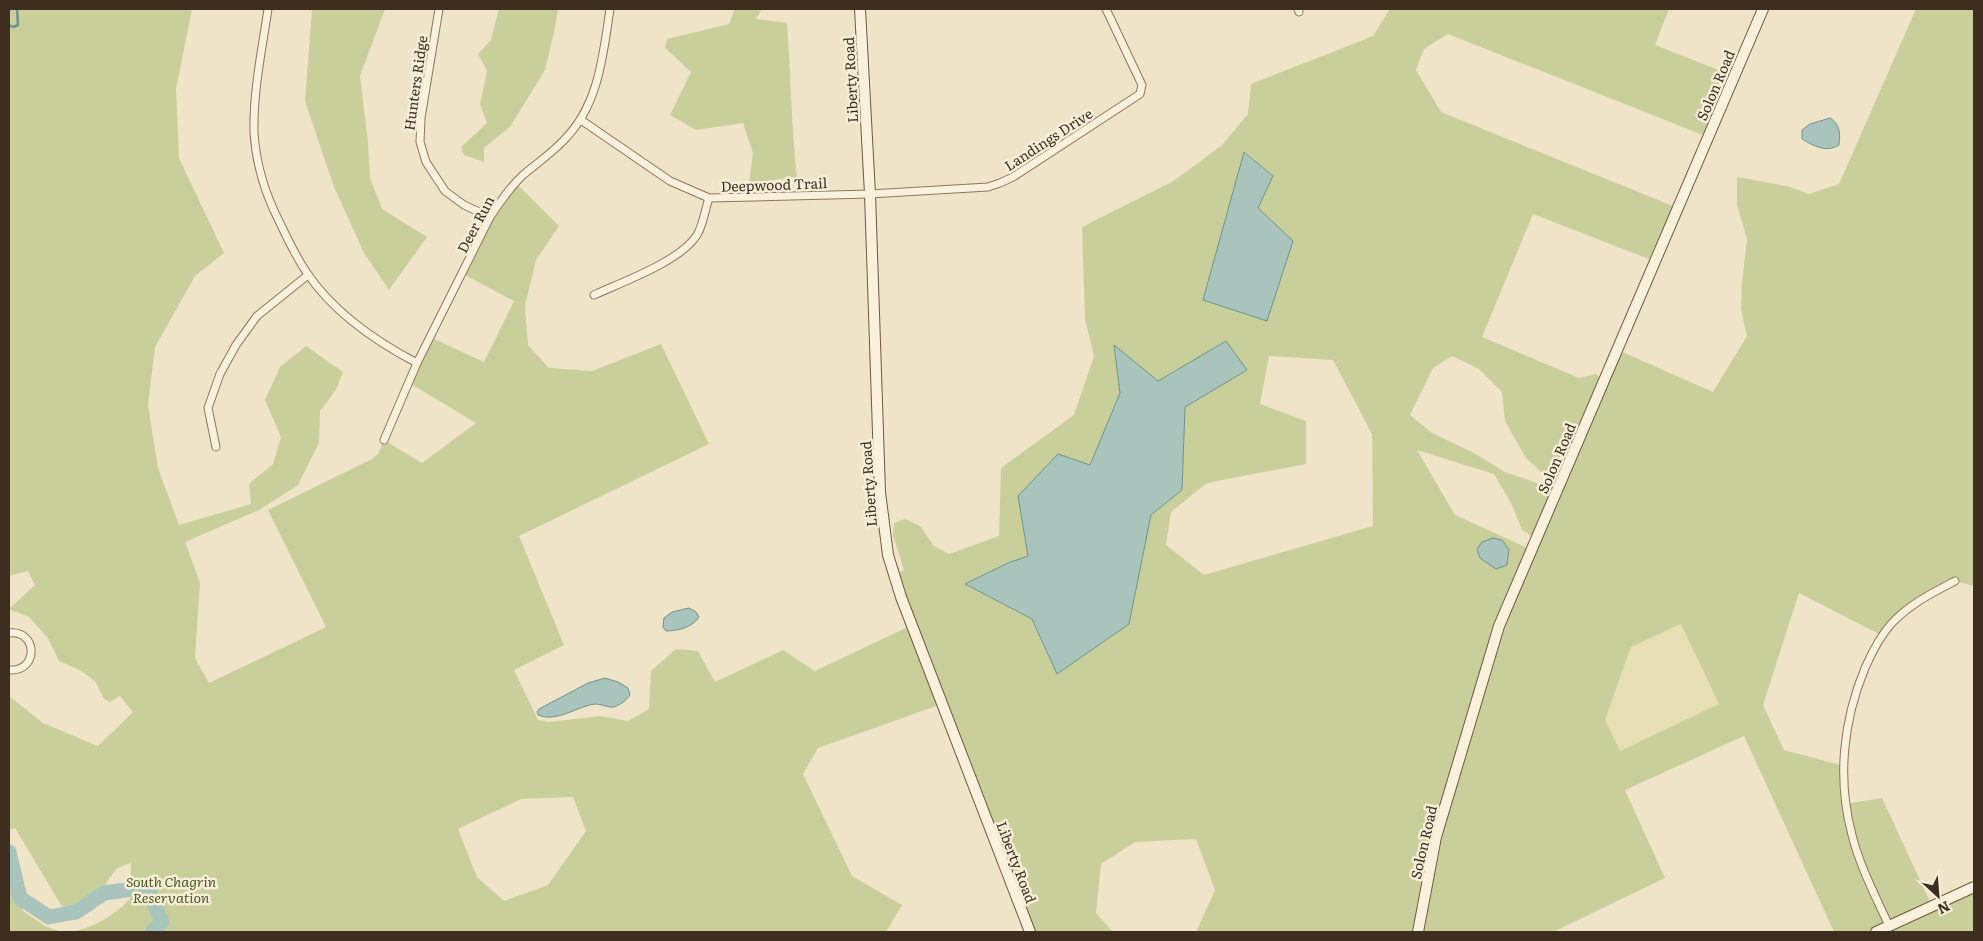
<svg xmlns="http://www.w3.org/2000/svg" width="1983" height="941" viewBox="0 0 1983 941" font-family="Literata,serif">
<rect width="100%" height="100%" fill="#f0e4c8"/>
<path fill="#e6deb5" d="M1682,624L1719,704L1620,751L1605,720L1631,647Z"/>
<g fill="#c9cf9b" fill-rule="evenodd">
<path d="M9,9H192L176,89L179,158L224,253L195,276L155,347L148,405L158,468L179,525L251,504L249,484L273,464L281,437L265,400L280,367L306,346L343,372L336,390L320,411L319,443L298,485L259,510L185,542L200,583L195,658L209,683L326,627L268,510L372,459L378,454L384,440L422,463L476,423L409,383L430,337L484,362L514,301L463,274L490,217L516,183L559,226L536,260L525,306L528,345L549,368L592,371L661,344L709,444L519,536L564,645L514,670L538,720L549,722L600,716L628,721L649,709L651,671L676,649L698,651L715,682L783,650L815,671L912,625L894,574L904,570L893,535L894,523L905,519L920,526L934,546L949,554L999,536L1001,468L1074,415L1094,356L1085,319L1082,227L1172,182L1221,146L1248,114L1251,84L1373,36L1390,9H1669L1655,45L1734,76L1708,137L1448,34L1424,49L1416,70L1441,112L1673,206L1649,259L1533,214L1482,337L1579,378L1596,374L1604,381L1618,350L1713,392L1747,336L1741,309L1742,283L1747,239L1737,205V177L1787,186L1809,194L1839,184L1916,9H1974V586L1955,581L1913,603L1883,636L1799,593L1763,705L1784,750L1844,766L1845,804L1882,798L1932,906L1974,887V932H1834L1744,736L1625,790L1665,878L1553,932H1196L1215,890L1196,839L1135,842L1101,864L1096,913L1113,932H1030L942,704L818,748L803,774L852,876L902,905L886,932H69C94,928 112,917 130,899L131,863C125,865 117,867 114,872C98,892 95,925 61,905L15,828L9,830V696L43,723L98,746L133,712L120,696L110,702L104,699L95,681L81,671L59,661L48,638L29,617L9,609L35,585L28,571L9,576ZM1245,152L1273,176L1257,208ZM1225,342L1247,370L1185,407L1182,490L1151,515L1129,624L1057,674L1032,619L965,584L1008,563L1028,556L1090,465L1120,393L1114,346L1158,381ZM1269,356L1333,360L1372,434L1373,526L1204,575L1166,545L1171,512L1207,483L1306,464V421L1260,404ZM1452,356L1479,369L1502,392L1505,421L1526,458L1540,471L1562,479L1557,490L1505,472L1474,453L1432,433L1410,415L1433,368ZM1417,450L1494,474L1511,503L1522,530L1536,539L1532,550L1455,515ZM1681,624L1719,704L1620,751L1605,720L1631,647ZM573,797L586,831L548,885L504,901L477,877L458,829L521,799Z"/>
<path d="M312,9H385L360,76L368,142L370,178L382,209L427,237L389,290L364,253L334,187L305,101Z"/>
<path d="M499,9H558L555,28L545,70L510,127L484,148V162L464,155L461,147L487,123L480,104L487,71L478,54L491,40Z"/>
<path d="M735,9H762L756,19L787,23C791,74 791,126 797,177L749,183L753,153L743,123L696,130L670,115L691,72L665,48L667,39L729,24Z"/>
<path d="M9,870L23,911L45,926L61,932H9Z"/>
</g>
<g fill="#a9c4bc" stroke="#6f938a">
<path d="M1830,118C1841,125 1840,135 1839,145C1826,153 1814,146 1802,139V130L1810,124Z"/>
<path d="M1244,152L1273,176L1258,208L1293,241L1267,321L1203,300Z"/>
<path d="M1226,341L1247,370L1185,407L1182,490L1151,515L1129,624L1057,674L1032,619L965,584L1008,563L1028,556L1018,496L1058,454L1090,465L1120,393L1114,345L1158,381Z"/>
<path d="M1493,538L1502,540L1509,550L1507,565L1496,569L1480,558L1477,549L1482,542Z"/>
<path d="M689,608L696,612L699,617C693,627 678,631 666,631L663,627L664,618L672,612Z"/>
<path d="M605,678L618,682L628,688L630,695C626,701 621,704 614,707C608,708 602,704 595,704C578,706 556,723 538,715L537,712L539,709L588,683Z"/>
</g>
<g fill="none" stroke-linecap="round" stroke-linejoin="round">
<path stroke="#6f938a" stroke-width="2.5" d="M9,25L13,27L18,25L17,9"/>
<path stroke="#a9c4bc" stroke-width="15" d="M9,852L20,898L49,917L76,912L104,893L147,887L162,922L152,932"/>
<defs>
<g id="street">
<path d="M268,9C262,50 253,91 254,133C256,164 266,196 280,223C288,240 296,257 307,273C334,313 375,341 417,363"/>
<path d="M439,9L421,118L420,142L426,162L445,191L464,205L490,217"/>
<path d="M1298,9L1299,12"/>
<path d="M581,120L670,181L709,198L870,194L988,187L1000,183L1013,177L1140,94L1142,85L1106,9"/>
<path d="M594,295C622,282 681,261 697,235C703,225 705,210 709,198"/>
<path d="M384,440L417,363L490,217C500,202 510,187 523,175C537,163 552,153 564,140C599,105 603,55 610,9"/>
<path d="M216,447L208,408L220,374L236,345L257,316L308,275"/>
<path d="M9,633C38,630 39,672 9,670"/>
<path d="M1889,926C1876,897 1860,867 1852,835C1837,779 1843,721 1865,668C1872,652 1880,636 1892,623C1910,604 1932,593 1955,581"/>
</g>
<g id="secondary">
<path d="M860,9L870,194L880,492L888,555L901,597L1030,932"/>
<path d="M1418,932L1436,837L1499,626L1763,9"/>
<path d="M1876,932L1974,887"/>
</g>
</defs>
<use href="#street" stroke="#8d765c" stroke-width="9"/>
<use href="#secondary" stroke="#6f573f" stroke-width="12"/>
<use href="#street" stroke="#faf1dc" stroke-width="7"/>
<use href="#secondary" stroke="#faf1dc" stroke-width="10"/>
</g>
<g text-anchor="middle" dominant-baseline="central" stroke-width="5" stroke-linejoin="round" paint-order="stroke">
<g font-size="14" fill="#3d2e20" stroke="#f7eed8">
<text transform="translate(850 80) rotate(-93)">Liberty Road</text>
<text transform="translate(415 83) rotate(-82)">Hunters Ridge</text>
<text transform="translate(1715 85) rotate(-67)">Solon Road</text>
<text transform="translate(1048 139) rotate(-33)">Landings Drive</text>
<text transform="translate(774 184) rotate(-2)">Deepwood Trail</text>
<text transform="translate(475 224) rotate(-62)">Deer Run</text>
<text transform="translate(1556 458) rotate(-67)">Solon Road</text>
<text transform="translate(868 484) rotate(-94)">Liberty Road</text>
<text transform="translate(1423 842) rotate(-77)">Solon Road</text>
<text transform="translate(1017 862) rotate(69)">Liberty Road</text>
</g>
<g font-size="14" font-style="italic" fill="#4d5a26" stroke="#f7eed8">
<text x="171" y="881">South Chagrin<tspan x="171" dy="16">Reservation</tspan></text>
</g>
</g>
<rect width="1983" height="941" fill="none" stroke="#3d2e20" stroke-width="20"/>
<g transform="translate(1938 896) rotate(154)" stroke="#f7eed8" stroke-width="4" paint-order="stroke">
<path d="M0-4L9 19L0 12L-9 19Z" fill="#3d2e20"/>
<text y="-8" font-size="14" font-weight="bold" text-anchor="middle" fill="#3d2e20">N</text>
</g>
</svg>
